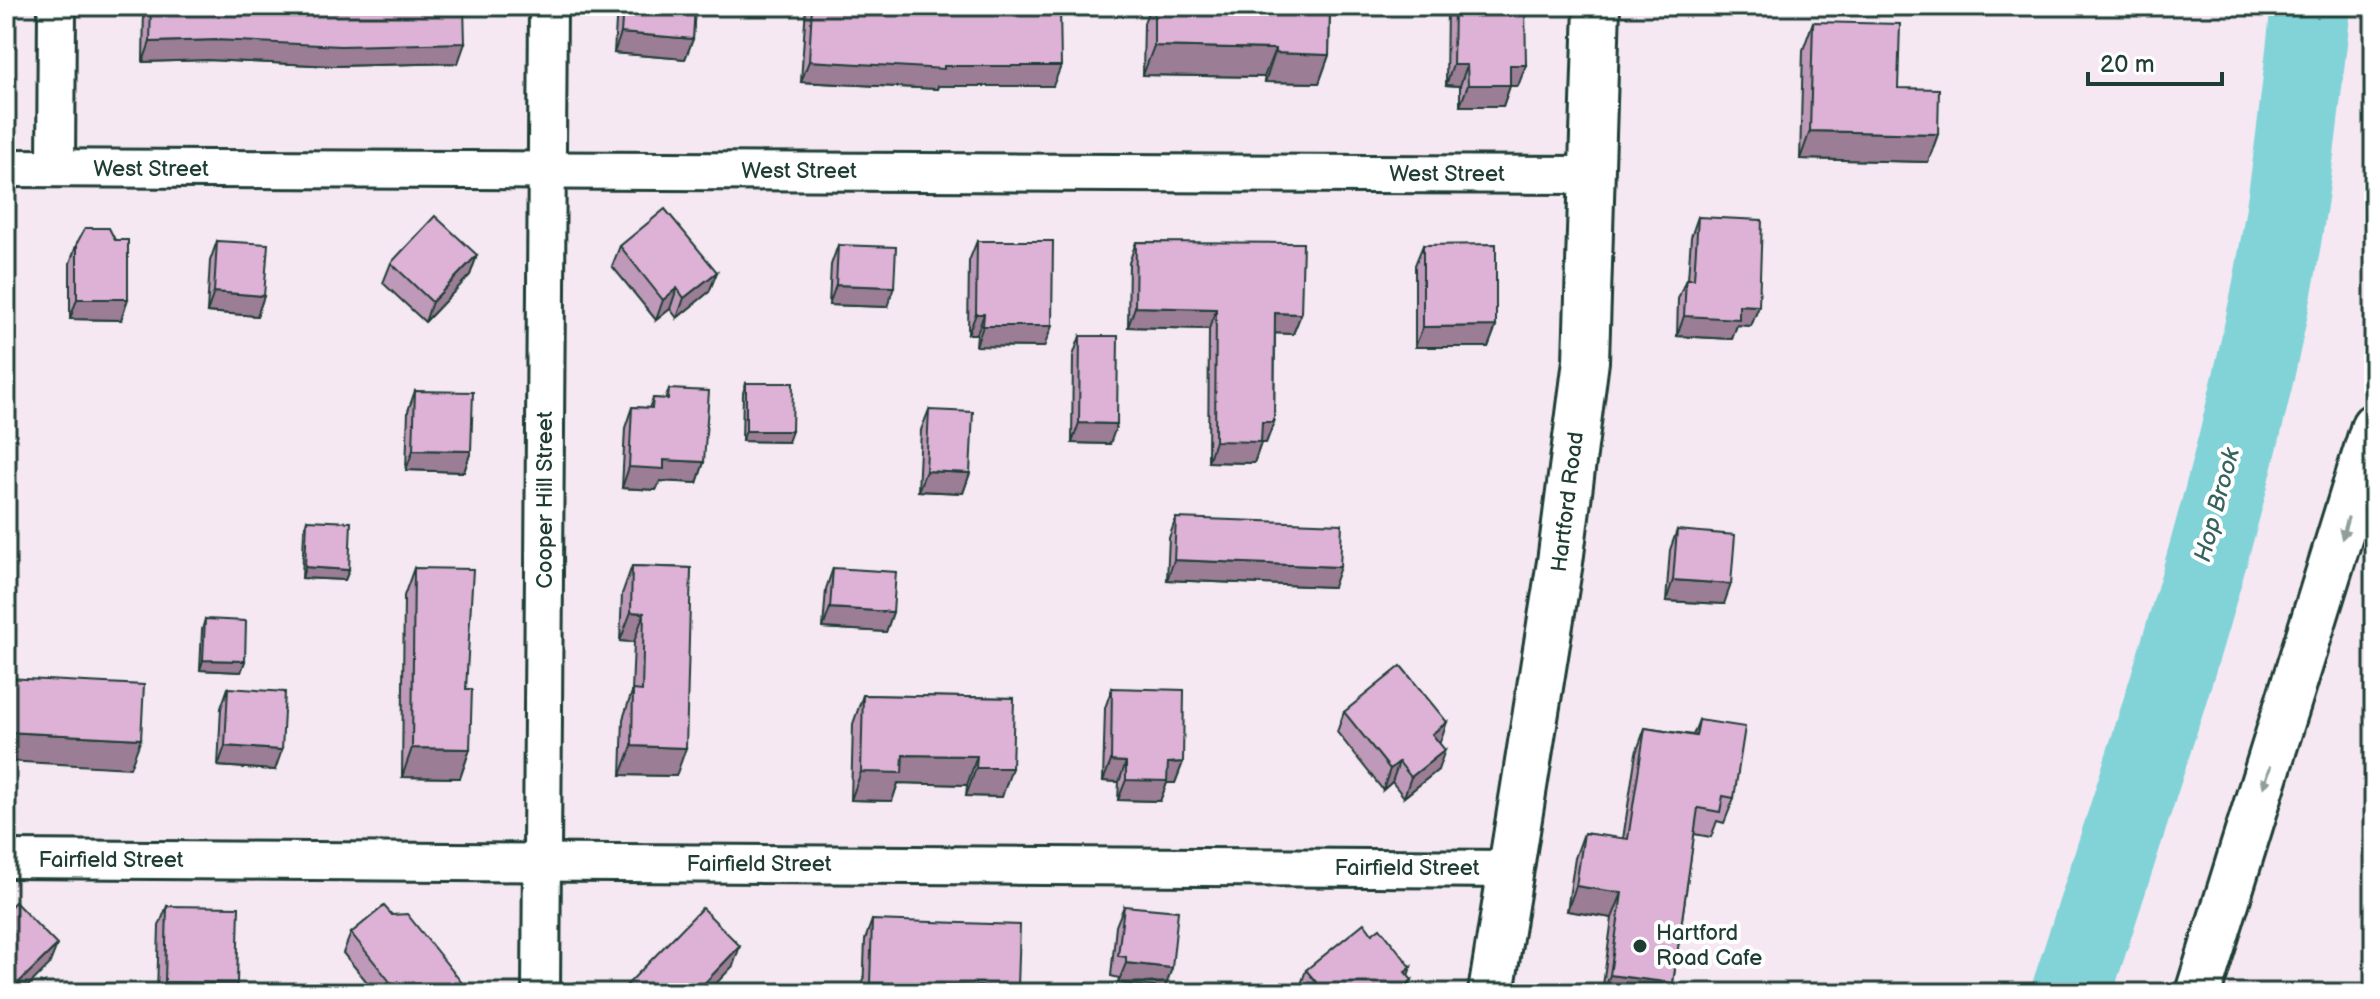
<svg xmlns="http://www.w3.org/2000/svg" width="2380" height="999" viewBox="0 0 2380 999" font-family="'Balsamiq Sans',sans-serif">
<rect width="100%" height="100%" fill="#f5e8f3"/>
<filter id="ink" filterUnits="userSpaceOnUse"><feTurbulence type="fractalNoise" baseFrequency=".0125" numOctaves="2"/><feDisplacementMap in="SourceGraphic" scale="16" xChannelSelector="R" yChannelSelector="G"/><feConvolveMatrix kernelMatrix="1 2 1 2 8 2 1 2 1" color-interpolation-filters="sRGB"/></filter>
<g filter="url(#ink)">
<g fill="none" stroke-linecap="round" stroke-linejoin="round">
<path stroke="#82d3d8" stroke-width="80" d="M2071,993C2145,765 2223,535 2270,300C2290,203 2300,104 2311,6"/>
<defs>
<g id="street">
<path d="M6,168L1592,175"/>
<path d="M56,168L57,6"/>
<path d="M6,859L1513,869"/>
<path d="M541,993L548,6"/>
</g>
<path id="secondary" d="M1491,993L1560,562L1586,361L1597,6"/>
<path id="highway" d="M2198,993L2374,426"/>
</defs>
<use href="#street" stroke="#1f3d34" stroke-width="42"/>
<use href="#secondary" stroke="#1f3d34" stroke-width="50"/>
<use href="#highway" stroke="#1f3d34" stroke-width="50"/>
<use href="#street" stroke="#fff" stroke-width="36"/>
<use href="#secondary" stroke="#fff" stroke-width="44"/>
<use href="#highway" stroke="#fff" stroke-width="44"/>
</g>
<g fill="#bf99b9" stroke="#1f3d34" stroke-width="2">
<path d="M144,6H464L458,63L334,66L208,60L143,62Z"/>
<path d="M617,6H695L693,39L685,59L614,53Z"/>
<path d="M806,6H924L995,10V6H1060L1053,86H938L937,89L801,82Z"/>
<path d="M1150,6H1330L1329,55L1319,83L1265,82L1264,77L1143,75L1144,23Z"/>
<path d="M1447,6H1525L1518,86H1510L1503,106H1460V86L1446,85Z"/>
<path d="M1813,22L1898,88L1938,134L1928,162L1800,159L1803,50Z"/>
<path d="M1698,217L1759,306L1751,326L1737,325L1732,339L1677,336L1678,299L1686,279H1688L1691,237Z"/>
<path d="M217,241L264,296L257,316L207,312L210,261Z"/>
<path d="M977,241L1044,347L976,346L977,334H968L969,261Z"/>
<path d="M1136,242L1301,314L1293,334L1275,333L1274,422L1266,443H1261L1254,463L1208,462L1209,329L1128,327L1129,263Z"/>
<path d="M77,243L121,320L70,319V263Z"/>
<path d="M838,245L887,307L829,305L831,265Z"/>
<path d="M1423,245L1496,326L1488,347H1415V265Z"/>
<path d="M620,246L717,272L709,292L677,318L670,309L656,320L612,266Z"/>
<path d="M477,255L470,275L425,322L383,283L391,263Z"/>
<path d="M1080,336L1110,444L1072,443L1073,356Z"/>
<path d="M746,383L788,442L742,441L743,393Z"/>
<path d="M669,389L704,462L697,483L660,481L656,490L622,488L625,428L632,407L649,408L653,398L665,399Z"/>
<path d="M415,391L471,451L464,472L406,470L408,411Z"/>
<path d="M929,410L970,473L963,493L918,491L921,430Z"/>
<path d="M1176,518L1333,587L1167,580L1169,538Z"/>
<path d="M307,520L349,570L345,580L302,578L304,531Z"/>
<path d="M1677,530L1724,604L1666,601L1670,550Z"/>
<path d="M632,566L691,568L676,776L621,775L623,719L632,692L634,642L620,641L622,594Z"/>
<path d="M414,568L466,689L470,749L460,778L402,777L404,596Z"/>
<path d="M833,568L893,612L886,632L823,628L826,589Z"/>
<path d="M205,619L245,661L241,672L200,670L202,630Z"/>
<path d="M228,688L275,770L218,766L221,708Z"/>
<path d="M1112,688L1183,762L1175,783H1167L1160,801L1118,800L1119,782L1103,781L1105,708Z"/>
<path d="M863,695L1014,698L1002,797L966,796L967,785L898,783L892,801L851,800L853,724Z"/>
<path d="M1344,712L1439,742L1438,770L1404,797L1392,782L1383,790L1337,732Z"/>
<path d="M1699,720L1734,798L1724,823L1717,821L1711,837L1694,834L1673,983L1669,993H1551L1553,988L1602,993L1612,918L1567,911L1575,858L1584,833L1623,839L1636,753L1645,728L1693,735Z"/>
<path d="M167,906L234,993H157L159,926Z"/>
<path d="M1124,906L1165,988L1118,983L1119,978L1111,976L1116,926Z"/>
<path d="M392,915L470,993H376L343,953L351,933Z"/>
<path d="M872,920L1018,987L1015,993H863L865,940Z"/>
<path d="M1306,970L1408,976L1407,993H1301L1299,990Z"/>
</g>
<g fill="#9b7d96" stroke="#1f3d34" stroke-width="2">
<path d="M621,33L693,39L685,59L614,53Z"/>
<path d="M216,40L465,43L458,63L334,66L208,60L143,62L150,42Z"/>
<path d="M1154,46L1275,49L1264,77L1143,75Z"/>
<path d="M1275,53L1329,55L1319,83L1265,82Z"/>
<path d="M809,61L944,66H1061L1053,86H938L937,89L801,82Z"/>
<path d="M1453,65H1467L1460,86L1446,85Z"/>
<path d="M1510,65H1526L1518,86H1510L1503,106H1460L1468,85Z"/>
<path d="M1810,131L1938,134L1928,162L1800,159Z"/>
<path d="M477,255L470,275L425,322L432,302Z"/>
<path d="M717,272L709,292L677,318L684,298Z"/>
<path d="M836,285L894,287L887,307L829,305Z"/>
<path d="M677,288L670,309L656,320L663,300Z"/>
<path d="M214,292L264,296L257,316L207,312Z"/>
<path d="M77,299H128L121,320L70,319Z"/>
<path d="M1739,305L1759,306L1751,326L1737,325L1732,339L1677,336L1684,316Z"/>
<path d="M1135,307L1216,309L1209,329L1128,327Z"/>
<path d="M1275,313L1301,314L1293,334L1268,333Z"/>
<path d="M976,314H984L977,334H968Z"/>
<path d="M983,326H1052L1044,347L976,346Z"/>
<path d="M1496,326L1488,347H1415L1423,327Z"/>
<path d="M1262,422H1274L1266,443H1261L1254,463L1208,462L1215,441Z"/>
<path d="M1079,423L1117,424L1110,444L1072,443Z"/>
<path d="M746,431H792L788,442L742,441Z"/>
<path d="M413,450L471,451L464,472L406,470Z"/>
<path d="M664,460L704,462L697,483L660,481L656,490L622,488L629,467Z"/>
<path d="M926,471L970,473L963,493L918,491Z"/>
<path d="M1174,560L1340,567L1333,587L1167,580Z"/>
<path d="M305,567L349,570L345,580L302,578Z"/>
<path d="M1673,580L1731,584L1724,604L1666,601Z"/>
<path d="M830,608L893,612L886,632L823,628Z"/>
<path d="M631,612L644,613L634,642L620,641Z"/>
<path d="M203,660L245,661L241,672L200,670Z"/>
<path d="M1447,722L1440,742L1425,754L1432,734Z"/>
<path d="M6,732L141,739L130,768L6,761Z"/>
<path d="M225,746L282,750L275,770L218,766Z"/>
<path d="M632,746L686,748L676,776L621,775Z"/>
<path d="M412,748L470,749L460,778L402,777Z"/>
<path d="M1445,750L1438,770L1404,797L1411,777Z"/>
<path d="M903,755L977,756L967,785L898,783L892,801L851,800L861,772Z"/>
<path d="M1111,761L1126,762L1119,782L1103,781Z"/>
<path d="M1183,762L1175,783H1167L1160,801L1118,800L1126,780L1168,763Z"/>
<path d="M1399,762L1392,782L1383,790L1390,769Z"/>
<path d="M976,768H1012L1002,797L966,796Z"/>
<path d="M1576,886L1622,893L1612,918L1567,911Z"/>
<path d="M57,945L49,965L21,993H8Z"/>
<path d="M740,946L733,966L707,993H695Z"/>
<path d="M1126,963L1172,968L1165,988L1118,983Z"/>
<path d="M1411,967L1405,985L1412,980L1407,993H1395L1405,972Z"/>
<path d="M1610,975L1673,983L1669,993H1603Z"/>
<path d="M165,982L237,983L234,993H160Z"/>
<path d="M870,983L1018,987L1015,993H867Z"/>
</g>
<g fill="#deb2d7" stroke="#1f3d34" stroke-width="2">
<path d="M151,6H464L465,43L341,46L216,40L150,42Z"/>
<path d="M623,6H695L693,39L621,33Z"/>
<path d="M812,6H924L1003,10V6H1060L1061,66H944V69L809,61Z"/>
<path d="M1154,6H1330L1329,55L1275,53V49L1154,46Z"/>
<path d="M1454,6H1525L1526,65H1510V85H1468L1467,65H1453Z"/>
<path d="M1813,22L1900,24L1898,88L1939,89L1938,134L1810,131Z"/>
<path d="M665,209L717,272L684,298L677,288L663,300L620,246Z"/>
<path d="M435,216L477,255L432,302L391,263Z"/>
<path d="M1698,217L1762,220L1759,306L1739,305V319L1684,316L1686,279H1694Z"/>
<path d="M85,228H109L115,240H128V299H77V243Z"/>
<path d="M217,241L268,244L264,296L214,292Z"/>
<path d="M977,241H1053L1052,326H983L984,314H976Z"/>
<path d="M1136,242L1303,243L1301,314L1275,313L1274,422H1262L1261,442L1215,441L1216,309L1135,307Z"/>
<path d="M1496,244V326L1423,327V245Z"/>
<path d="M838,245L896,247L894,287L836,285Z"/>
<path d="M1080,336H1118L1117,424L1079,423Z"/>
<path d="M746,383H793L792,431H746Z"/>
<path d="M669,389L709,391L704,462L664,460V469L629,467L632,407L652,408L653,398L668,399Z"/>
<path d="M415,391L473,392L471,451L413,450Z"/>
<path d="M929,410L973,412L970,473L926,471Z"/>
<path d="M1176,518L1342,524L1340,567L1174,560Z"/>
<path d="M307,520L351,522L349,570L305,567Z"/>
<path d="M1677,530L1735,535L1731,584L1673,580Z"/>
<path d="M632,566L691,568L686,748L632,746L633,690L642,691L644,613L631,612Z"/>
<path d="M414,568L473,569L466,689H472L470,749L412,748Z"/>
<path d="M833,568L896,572L893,612L830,608Z"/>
<path d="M205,619L246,621L245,661L203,660Z"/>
<path d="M1401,666L1447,722L1432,734L1445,750L1411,777L1399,762L1390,769L1344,712Z"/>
<path d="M6,678L144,685L141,739L6,732Z"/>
<path d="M228,688L285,692L282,750L225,746Z"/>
<path d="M1112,688L1184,690L1183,762L1168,763L1167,781L1126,780V762L1111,761Z"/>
<path d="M863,695L1014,698L1012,768H976L977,756L903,755L902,773L861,772Z"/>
<path d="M1699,720L1745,727L1734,798L1723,796L1720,812L1698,808L1673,983L1610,975L1622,893L1576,886L1584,833L1628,839L1645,728L1696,736Z"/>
<path d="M15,902L57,945L8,993H6V911Z"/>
<path d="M167,906L239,907L237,983L165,982Z"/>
<path d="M384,906L392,915L407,914L470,993H399L351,933Z"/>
<path d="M1124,906L1178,911L1172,968L1126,963V957L1118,956Z"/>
<path d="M702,908L740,946L695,993H619Z"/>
<path d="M872,920L1020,925L1018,987L870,983Z"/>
<path d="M1364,923L1372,934L1380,928L1411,967L1405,972L1412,980L1395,993H1325L1306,970Z"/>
<path d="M1553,988L1604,993H1552Z"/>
</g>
<defs><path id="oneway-solid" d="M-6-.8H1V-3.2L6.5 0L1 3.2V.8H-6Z" transform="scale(2)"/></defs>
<g fill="#8f9e9a">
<use href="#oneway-solid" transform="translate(2345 528) rotate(106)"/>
<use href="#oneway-solid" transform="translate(2267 777) rotate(108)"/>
</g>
</g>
<circle fill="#1f3d34" stroke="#fff" stroke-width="3" cx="1640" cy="946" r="8"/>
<g text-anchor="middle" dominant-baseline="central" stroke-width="8" stroke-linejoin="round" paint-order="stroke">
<g font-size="22" fill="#1f3d34" stroke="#fff">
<text x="151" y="169">West Street</text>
<text x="799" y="171">West Street</text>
<text x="1447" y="174">West Street</text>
<text transform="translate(545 500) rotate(-90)">Cooper Hill Street</text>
<text transform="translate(1568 502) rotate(-83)">Hartford Road</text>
<text x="111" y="860">Fairfield Street</text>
<text x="759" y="864">Fairfield Street</text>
<text x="1407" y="868">Fairfield Street</text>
</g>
<g font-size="22" fill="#1f3d34" stroke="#fff" text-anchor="start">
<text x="1656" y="933">Hartford<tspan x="1656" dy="25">Road Cafe</tspan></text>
</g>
<g font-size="24" font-style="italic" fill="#38625d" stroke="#fff">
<text transform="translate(2217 505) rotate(-75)">Hop Brook</text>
</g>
</g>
<rect width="2380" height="999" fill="none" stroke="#fff" stroke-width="32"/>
<rect x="16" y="16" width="2348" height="967" fill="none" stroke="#1f3d34" stroke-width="3" filter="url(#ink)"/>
<path d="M2088 72v12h134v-12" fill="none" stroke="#1f3d34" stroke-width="4"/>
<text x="2100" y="72" font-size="24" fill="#1f3d34" stroke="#ffffff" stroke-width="6" paint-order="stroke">20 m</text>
</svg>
